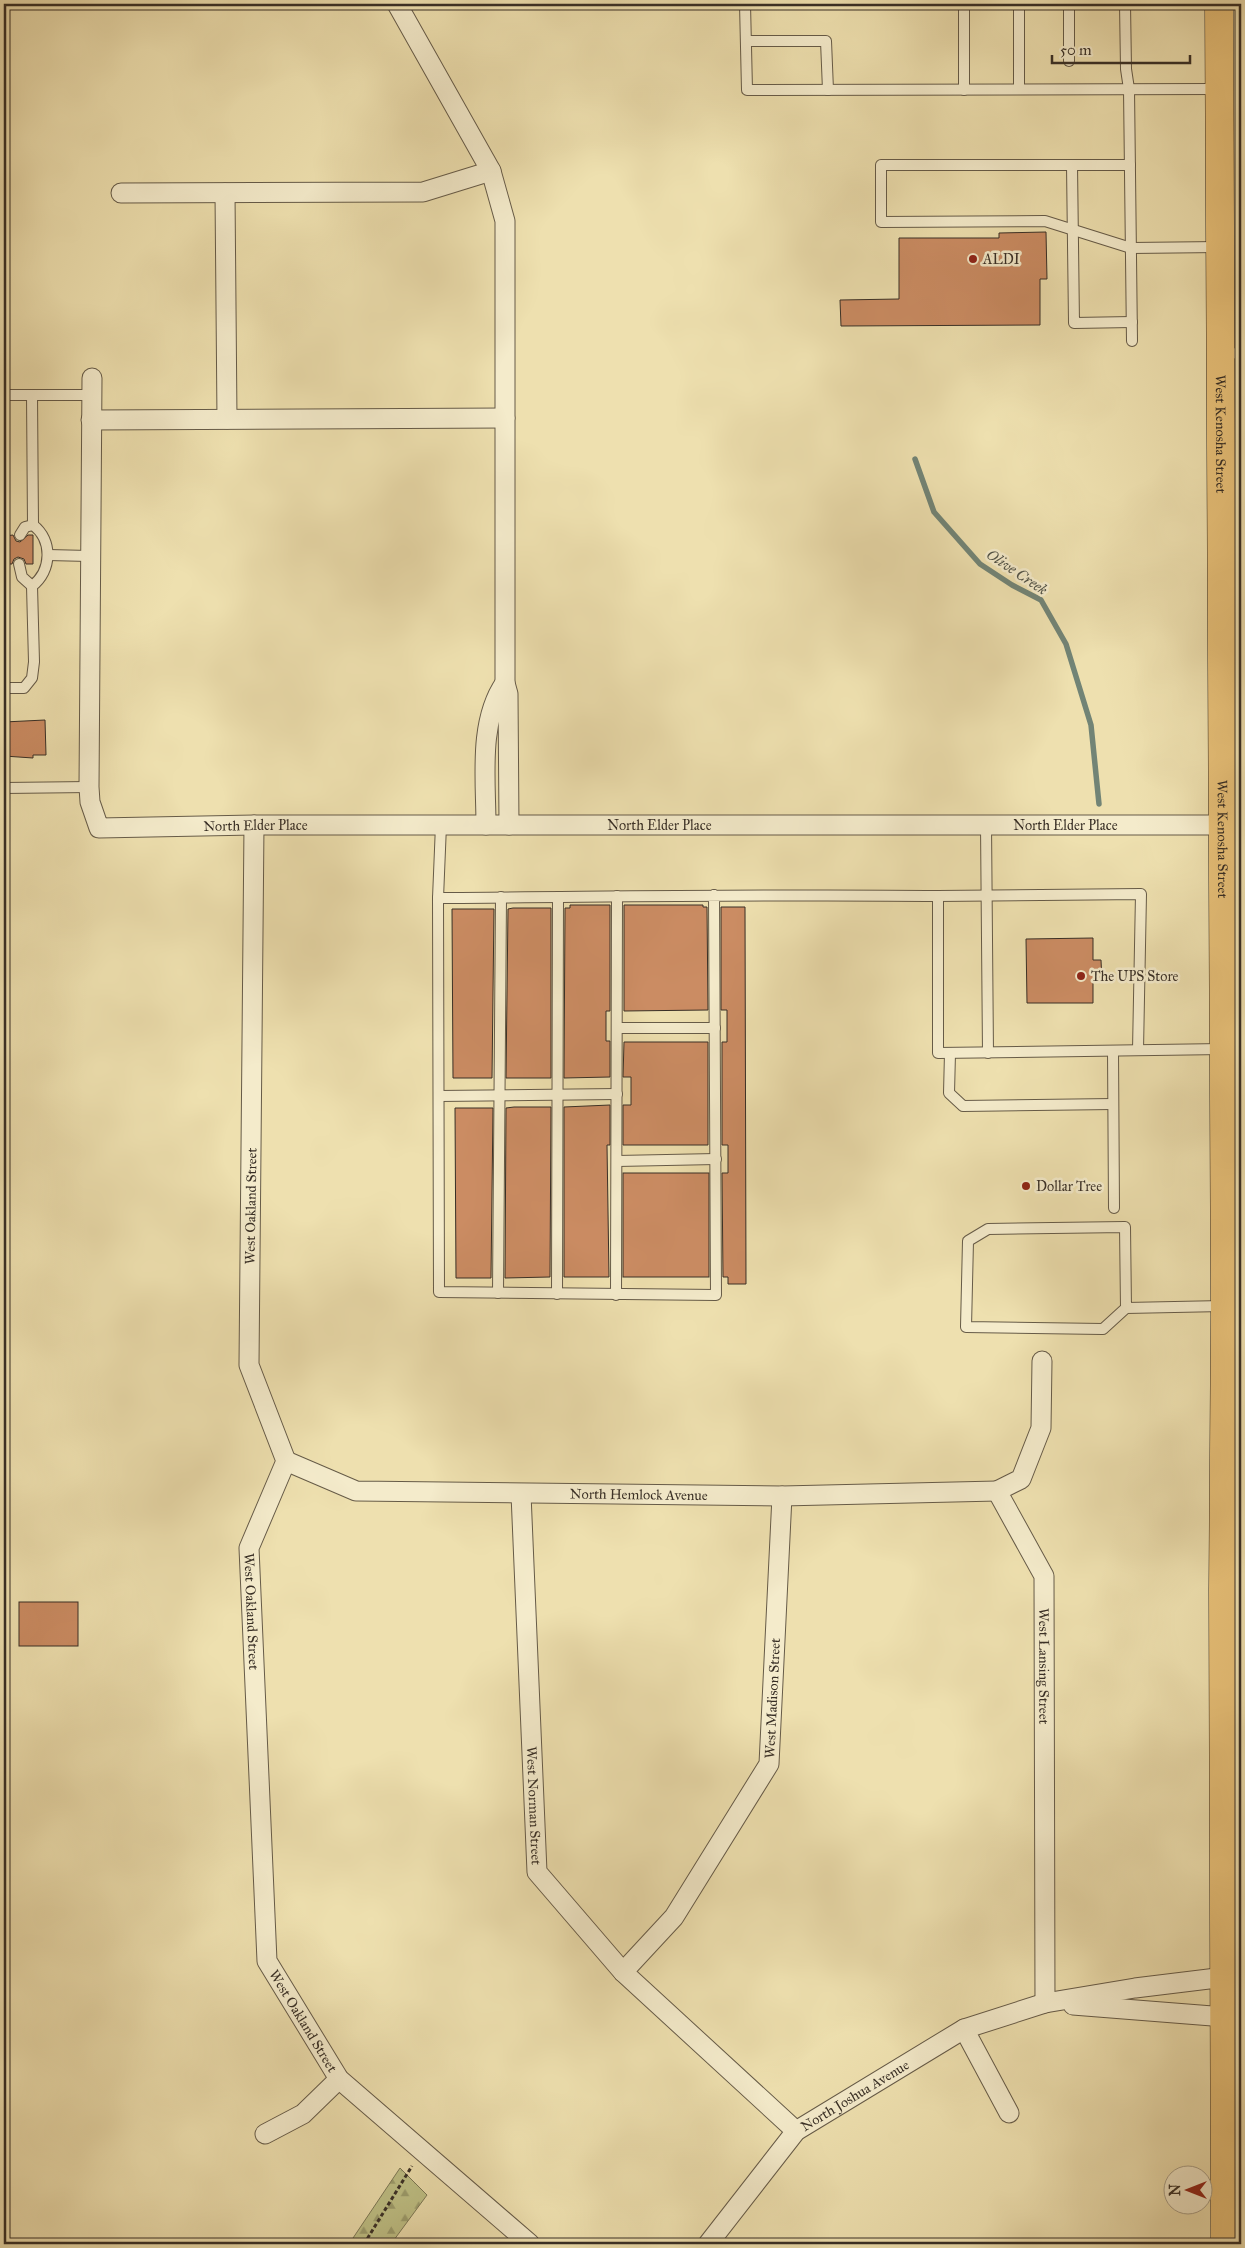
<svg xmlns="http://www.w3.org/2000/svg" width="1245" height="2248" viewBox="0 0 1245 2248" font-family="'IM FELL Great Primer',serif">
<defs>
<pattern id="forest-firs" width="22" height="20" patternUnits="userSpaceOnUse" patternTransform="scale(1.25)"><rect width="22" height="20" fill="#bfc186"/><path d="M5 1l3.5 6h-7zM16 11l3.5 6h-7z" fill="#9c9d6d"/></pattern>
</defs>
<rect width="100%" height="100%" fill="#eee0af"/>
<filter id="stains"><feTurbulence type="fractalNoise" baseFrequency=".004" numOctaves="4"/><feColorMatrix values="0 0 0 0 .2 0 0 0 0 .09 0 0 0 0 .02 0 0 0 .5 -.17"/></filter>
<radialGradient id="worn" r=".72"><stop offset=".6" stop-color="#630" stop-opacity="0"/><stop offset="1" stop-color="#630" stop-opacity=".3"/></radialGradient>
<path fill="url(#forest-firs)" stroke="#7c7856" d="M400,2168L427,2195L391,2244H349Z"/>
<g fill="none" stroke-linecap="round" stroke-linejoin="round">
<path stroke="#728476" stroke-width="5.5" d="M915,459L934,512L980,564L1012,585L1041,600L1066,644L1091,725L1099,804"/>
</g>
<g fill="#cb8c63" stroke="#382f26">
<path d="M1046,232L1047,279H1040V325L841,326L840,300L899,299V238H999V233Z"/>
<path d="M13,535L16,541L20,542L28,535H33V564H26L24,559L18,557L14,559L12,564H5V536Z"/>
<path d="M45,720L46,755H33V758L4,756V722Z"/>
<path d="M570,905H610V1011H606V1041H610V1077L564,1078L565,908H570Z"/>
<path d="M624,905H703V907H707L708,1010L624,1011Z"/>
<path d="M721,907H745L746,1284H728V1277H723L722,1173H728V1145H722V1042H727V1010H721Z"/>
<path d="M513,908H551V1078H506L508,909Z"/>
<path d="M452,909H494L492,1078H453Z"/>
<path d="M1093,938V960H1101L1102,981L1093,982V1003H1027L1026,939Z"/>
<path d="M624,1042H708V1145H623V1105H631V1077H623Z"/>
<path d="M610,1105V1145H607L609,1277H564V1107Z"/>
<path d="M514,1107H551L550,1277L505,1278L506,1108Z"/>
<path d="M455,1108H493L491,1278H456Z"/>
<rect x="623" y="1173" width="86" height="104"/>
<rect x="19" y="1602" width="59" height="44"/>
</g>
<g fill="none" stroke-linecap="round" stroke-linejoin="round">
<defs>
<g id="service">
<path d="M745,4L747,90L1218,89"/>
<path d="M964,4V90"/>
<path d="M1019,4V89"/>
<path d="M1069,4V61"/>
<path d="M1125,4L1126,69L1129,89L1132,341"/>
<path d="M746,41H826L828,90"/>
<path d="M1072,165L1074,323L1132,322"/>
<path d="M1130,165H881V222L1045,221L1131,248L1219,247"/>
<path d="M1221,354L1241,353"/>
<path d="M4,395H92"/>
<path d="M20,535L25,527L33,525"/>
<path d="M48,555L89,556"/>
<path d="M19,564L22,577L32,586"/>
<path d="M4,688H24L32,678L34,662L32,586C52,571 53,540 33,525L32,395"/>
<path d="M4,788L89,787"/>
<path d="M986,825L988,1053"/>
<path d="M714,895L716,1295L439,1292L438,898C605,897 771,894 938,896V1053L1223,1049"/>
<path d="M938,896L1141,894L1138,1050"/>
<path d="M438,898L441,825"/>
<path d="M617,1028H715"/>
<path d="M1113,1051L1114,1208"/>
<path d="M950,1053L949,1093L963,1106L1113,1104"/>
<path d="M439,1096L617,1094"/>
<path d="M617,1161L716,1159"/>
<path d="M498,1293L501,897"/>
<path d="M557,1294L558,897"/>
<path d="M616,1295L617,896"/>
<path d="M1126,1308L1103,1329L966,1327L968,1241L988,1229L1125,1227L1126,1308L1223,1306"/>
</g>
<g id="minor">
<path d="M397,4L491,171L505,221V683L508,694L509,825"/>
<path d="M121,193L423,192L491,171"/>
<path d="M225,193L227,419"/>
<path id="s1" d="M92,378L89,787L90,802L99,828L254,825H1222"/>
<path d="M91,420L505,418"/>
<path id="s2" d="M254,825L249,1365L286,1461L249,1548L267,1961L339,2079L530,2244"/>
<path d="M486,825C486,780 478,722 505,683"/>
<path d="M1224,1049L1241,1044"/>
<path id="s3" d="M1042,1361L1041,1428L1021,1479L997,1491L1044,1576L1045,2003"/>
<path id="s4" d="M286,1461L356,1491L782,1496L997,1491"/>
<path id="s5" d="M521,1494L537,1872L623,1972L796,2131"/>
<path id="s6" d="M623,1972L674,1917L769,1764L782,1496"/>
<path d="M1073,2005L1225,2017"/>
<path d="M964,2029L1009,2113"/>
<path d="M265,2134L303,2114L339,2079"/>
<path id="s7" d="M708,2244L796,2131L964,2029L1045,2003L1135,1988L1225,1977"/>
</g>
<g id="primary">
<path id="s8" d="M1219,4L1225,1317L1223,1591L1225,2244"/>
</g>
</defs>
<use href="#service" stroke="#665b48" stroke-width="12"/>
<use href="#minor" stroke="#665b48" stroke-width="21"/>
<use href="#primary" stroke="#382f26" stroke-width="29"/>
<path stroke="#382f26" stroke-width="3" stroke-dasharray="4 2.5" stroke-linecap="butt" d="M364,2244L412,2166"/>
<use href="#service" stroke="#f4ebcb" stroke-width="10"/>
<use href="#minor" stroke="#f4ebcb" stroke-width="19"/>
<use href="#primary" stroke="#e7c078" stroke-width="28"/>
</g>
<g fill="#8f2418" stroke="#f4ebcb" stroke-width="2">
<circle cx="973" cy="259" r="5"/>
<circle cx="1081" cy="976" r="5"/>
<circle cx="1026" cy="1186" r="5"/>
</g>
<g text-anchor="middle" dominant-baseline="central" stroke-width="5" stroke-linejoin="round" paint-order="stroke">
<g font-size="14" fill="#382f26" stroke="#f4ebcb" text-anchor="start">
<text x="983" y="259">ALDI</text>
<text x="1091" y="976">The UPS Store</text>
<text x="1036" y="1186">Dollar Tree</text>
</g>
<g font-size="14" fill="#382f26" stroke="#f4ebcb">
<text stroke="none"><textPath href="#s8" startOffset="430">West Kenosha Street</textPath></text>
<text stroke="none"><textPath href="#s1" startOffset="608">North Elder Place</textPath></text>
<text stroke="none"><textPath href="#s1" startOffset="1012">North Elder Place</textPath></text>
<text stroke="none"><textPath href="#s1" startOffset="1418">North Elder Place</textPath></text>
<text stroke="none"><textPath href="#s8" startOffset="835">West Kenosha Street</textPath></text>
<text transform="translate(251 1206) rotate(-89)">West Oakland Street</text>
<text stroke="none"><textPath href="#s4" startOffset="359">North Hemlock Avenue</textPath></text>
<text stroke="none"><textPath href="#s2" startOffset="801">West Oakland Street</textPath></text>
<text stroke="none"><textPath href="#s3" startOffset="336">West Lansing Street</textPath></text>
<text stroke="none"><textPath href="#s6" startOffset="321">West Madison Street</textPath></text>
<text stroke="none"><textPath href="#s5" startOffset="312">West Norman Street</textPath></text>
<text stroke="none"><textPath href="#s2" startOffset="1221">West Oakland Street</textPath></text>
<text stroke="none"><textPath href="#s7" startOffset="212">North Joshua Avenue</textPath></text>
</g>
<g font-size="15" font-style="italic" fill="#505247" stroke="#f4ebcb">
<text transform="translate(1017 572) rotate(34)">Olive Creek</text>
</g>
</g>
<rect width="1245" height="2248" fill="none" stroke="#eee0af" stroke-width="20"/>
<rect x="5" y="5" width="1235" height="2238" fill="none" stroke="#382f26" stroke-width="2.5"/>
<rect x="10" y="10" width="1225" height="2228" fill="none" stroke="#382f26"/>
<g transform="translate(1188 2190) rotate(270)"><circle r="24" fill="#f4ebcb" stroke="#a9a089"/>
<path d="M0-4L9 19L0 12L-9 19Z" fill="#8f2418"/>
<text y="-8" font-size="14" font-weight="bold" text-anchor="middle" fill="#382f26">N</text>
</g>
<path d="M1052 55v8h138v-8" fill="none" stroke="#382f26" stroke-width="2.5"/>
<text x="1060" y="55" font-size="15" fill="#382f26" stroke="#f4ebcb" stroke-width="4" paint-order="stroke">50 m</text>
<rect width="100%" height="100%" filter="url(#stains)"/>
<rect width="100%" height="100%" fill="url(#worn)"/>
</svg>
